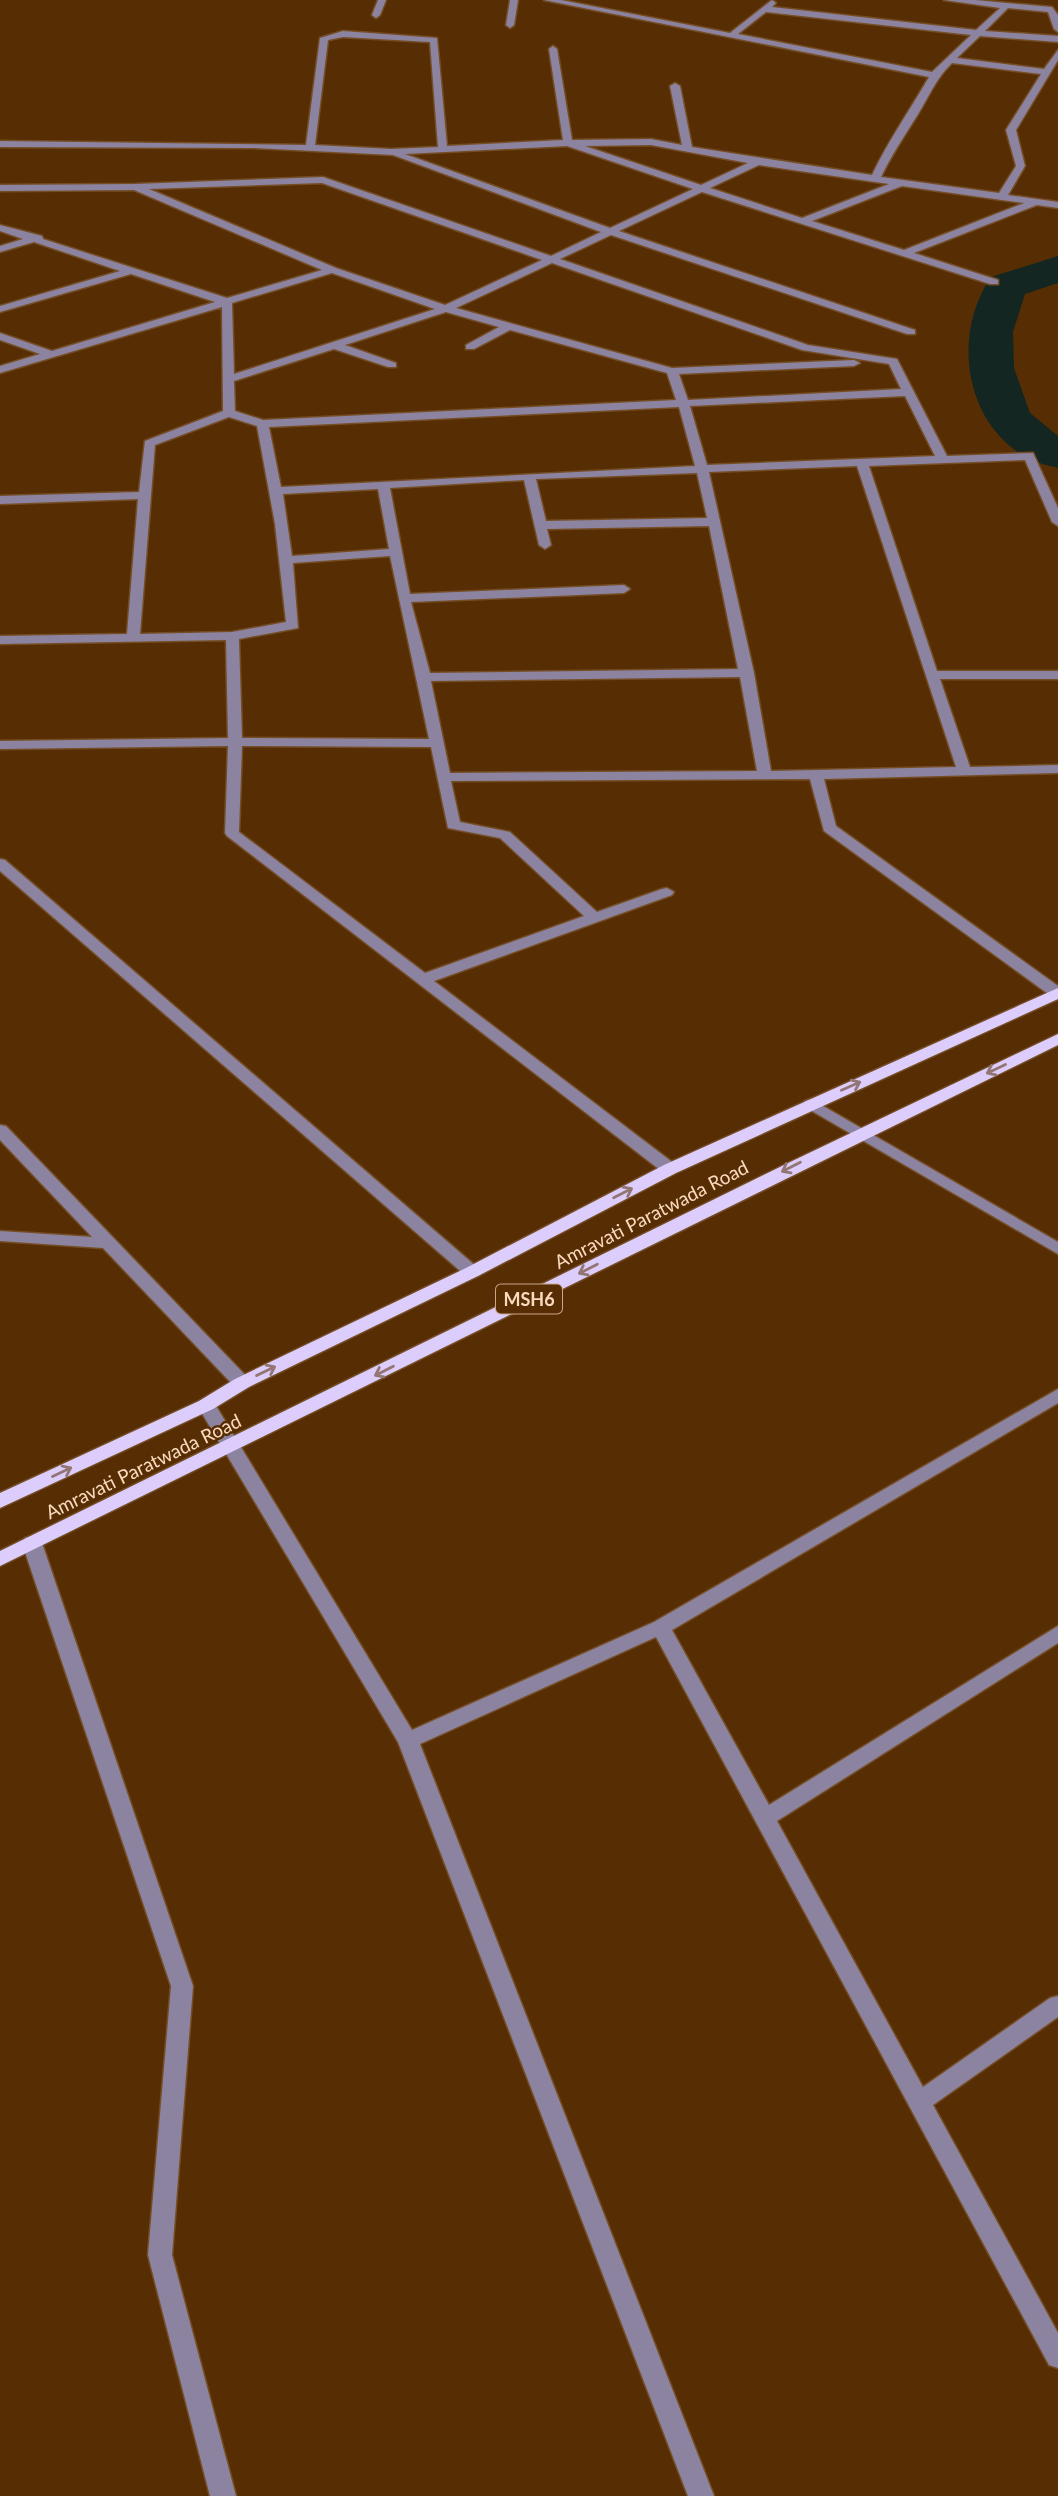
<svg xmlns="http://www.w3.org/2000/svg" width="1058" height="2496" viewBox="0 0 1058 2496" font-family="Lato,sans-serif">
<rect width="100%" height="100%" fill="#572e03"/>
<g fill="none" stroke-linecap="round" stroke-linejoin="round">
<path fill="#132622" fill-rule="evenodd" d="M1058,256V283L1025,294L1013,332L1014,368L1030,413L1058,436V468C1046,465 1033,462 1022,455C963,418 953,332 991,277Z"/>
<defs>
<g id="minor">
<path d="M378,0H386L380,15L376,18L372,15Z"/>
<path d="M510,0H518L514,25L510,28L506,25Z"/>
<path d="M544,0H561L730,33L772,0L776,3L772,7L976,30L1000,8L944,0H975L1052,7L1058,15V32L1054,29L1048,12L1008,8L985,31L1058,36V42L980,36L957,58L1044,69L1058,50V60L1016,130L1025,166L1008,195L1058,202V208L1037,205L914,253L998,280V284H990L702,192L619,231L915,330V334H907L611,235L560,259L808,345L897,359L947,456L1033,453L1058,508V526L1052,522L1025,460L869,466L937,671H1058V679H940L970,767L1058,765V773L824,779L836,826L1058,986V997L1051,996L824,831L810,779L451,781L460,822L510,832L597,912L662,889L667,888L674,892L672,895L434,981L676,1165L678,1169L670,1174L664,1173L227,836L225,833L228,746L0,749V741L228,738L226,640L0,644V636L127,634L138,499L0,504V496L139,492L145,441L223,411L222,307L0,373V366L40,354L0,340V333L52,351L215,302L131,274L0,312V306L120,271L34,242L0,252V246L23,239L0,231V225L42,236L43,239L227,298L322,270L134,190L0,191V185L135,184L323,177L551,256L601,232L393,155L254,148L0,147V141L306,145L320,38L343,31L437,38L447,146L563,140L549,49L553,46L557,49L572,140L651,139L682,145L670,86L675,83L680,86L692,147L872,175C888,141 910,110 929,77ZM766,12L971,35L932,72L738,34ZM343,37L430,42L438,147L391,149L315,145L328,40ZM952,63L1041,74L1006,130L1016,166L999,193L881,177C891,156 903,138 915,119C928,99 935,79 952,63ZM651,145L748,163L701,185L585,146ZM567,146L693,189L610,228L405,154ZM759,165L875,182L889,184L802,218L710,188ZM322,183L542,260L445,305L336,268L149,189ZM902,186L1024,203L904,250L812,221ZM552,263L802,350L889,364L901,389L688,400L679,374L854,366L860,363L854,360L672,368L456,308ZM332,273L435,309L234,374L232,303ZM446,312L499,327L466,345V349H474L510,330L667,373L676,400L263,420L235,411L234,381L334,349L388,367H396V363L345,345ZM905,396L935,456L707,465L690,406ZM679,407L695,466L281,487L269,427ZM229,417L257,426L275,524L286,622L232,632L140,634L155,445ZM857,466L956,767L771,771L754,673L709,472ZM697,473L707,518L546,521L536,479ZM524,480L539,545L545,549L551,545L547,529L709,526L738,669L430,673L411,602L624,593L630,589L624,585L410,594L390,488ZM378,489L389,549L292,556L283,494ZM390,556L429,739L242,738L239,639L298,628L293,563ZM740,677L757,771L450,773L431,681ZM242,746L431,747L448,828L500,838L584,916L425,973L239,832Z"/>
<path d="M0,859L5,860L478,1268L481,1272L478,1276H466L0,871Z"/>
<path d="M811,1099L1058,1242V1254L805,1107L803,1104L805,1101Z"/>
<path d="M0,1125L6,1126L249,1379L251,1383L249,1387H235L103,1248L0,1241V1231L92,1237L0,1140Z"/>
<path d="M1058,1389V1403L672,1630L769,1805L1058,1626V1643L777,1821L923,2087L1050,1998L1058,1996V2017L933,2105L1058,2333V2368L1049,2365L656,1637L420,1744L714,2496H688L398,1742L197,1405L199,1401H213L412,1730L654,1622Z"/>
<path d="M32,1536L39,1538L42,1543L193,1986L172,2255L236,2496H210L148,2255L171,1986L22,1543L25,1538Z"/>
</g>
<g id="major">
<path d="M1058,988V999L676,1173L478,1276L249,1387L213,1409L0,1508V1493L199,1401L235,1379L466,1268L664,1165Z"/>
<path d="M1058,1034V1045L0,1566V1551L786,1164Z"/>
</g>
</defs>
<use href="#minor" stroke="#744d25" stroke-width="3"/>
<use href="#major" stroke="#744d25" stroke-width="3"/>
<use href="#minor" fill="#8c83a0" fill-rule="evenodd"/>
<use href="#major" fill="#ddcdfd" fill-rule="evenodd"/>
</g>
<defs><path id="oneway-shaft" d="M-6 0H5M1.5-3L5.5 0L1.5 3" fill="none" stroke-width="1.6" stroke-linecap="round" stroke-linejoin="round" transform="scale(1.75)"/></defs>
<g stroke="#937674">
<use href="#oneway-shaft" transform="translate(996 1069) rotate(155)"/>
<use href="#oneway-shaft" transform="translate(851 1086) rotate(-24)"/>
<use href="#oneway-shaft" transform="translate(791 1167) rotate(153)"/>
<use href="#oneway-shaft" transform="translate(623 1193) rotate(-27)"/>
<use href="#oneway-shaft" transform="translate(588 1269) rotate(153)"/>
<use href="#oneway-shaft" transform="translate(266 1371) rotate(-26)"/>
<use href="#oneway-shaft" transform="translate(384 1371) rotate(153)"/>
<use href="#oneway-shaft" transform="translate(62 1472) rotate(-25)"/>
</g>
<g text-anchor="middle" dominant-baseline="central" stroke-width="5" stroke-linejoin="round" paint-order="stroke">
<rect fill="#572e03" stroke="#c9a687" stroke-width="2" x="496" y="1284.5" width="66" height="29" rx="5"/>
<g font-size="18" font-weight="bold" fill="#fadac0">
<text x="529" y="1299">MSH6</text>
</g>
<g font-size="19" fill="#fadac0" stroke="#572e03">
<text transform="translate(651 1214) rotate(-27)">Amravati Paratwada Road</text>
<text transform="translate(143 1466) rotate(-26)">Amravati Paratwada Road</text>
</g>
</g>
</svg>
